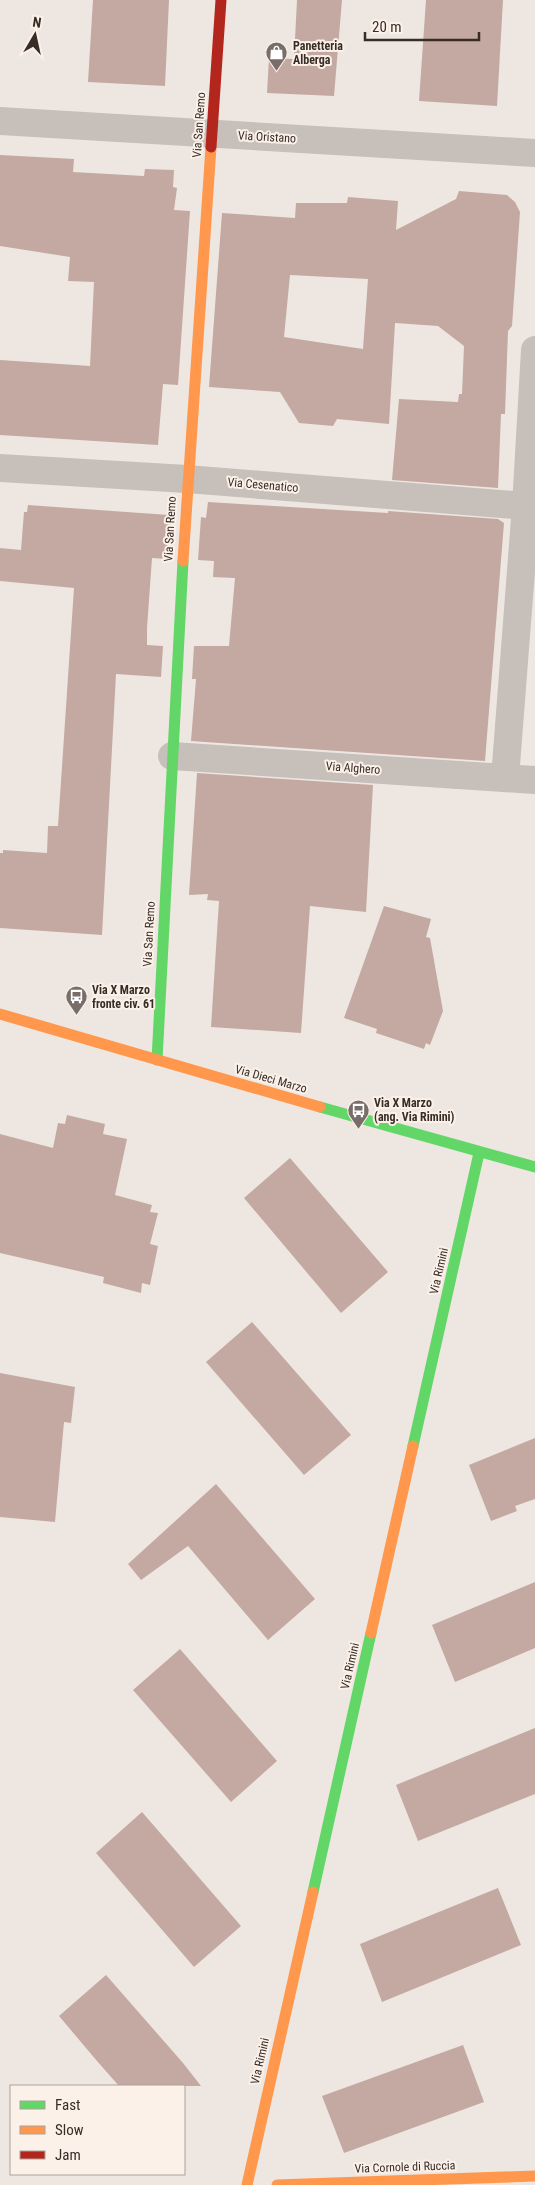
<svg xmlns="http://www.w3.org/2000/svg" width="535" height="2185" viewBox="0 0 535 2185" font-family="'Roboto Condensed',sans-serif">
<rect width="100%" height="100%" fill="#eee7e1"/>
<g fill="#c3a9a1" fill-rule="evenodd">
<path d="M93,0H169L165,86L88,82Z"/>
<path d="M297,0H342L334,96L267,93L269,58L294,59Z"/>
<path d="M426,0H503L497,106L419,101Z"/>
<path d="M0,155L74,159L73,172L144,176L145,169L174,170L173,187L177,188L174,210L190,211L178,385L163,384L158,445L0,435V360L90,366L94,282L68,281L70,257L0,246Z"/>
<path d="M459,191L507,195L515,202L520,212L512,326L508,331L505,414H501L498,488L392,480L399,399L458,402L459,394H462L464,346L438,326L395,323L389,424L337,419L333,426L299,423L280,392L209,387L222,213L295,218L296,203H347L348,197L398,201L396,230L456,199ZM290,275L368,279L363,349L284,337Z"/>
<path d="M208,502L388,513V511L498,519L504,523L485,761L191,741L196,679H192L194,646H229L235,578L213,577L214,561L198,560L201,517L206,518Z"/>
<path d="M28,505L169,515L167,559L152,558L147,628V645L163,646L161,677L116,674L102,935L0,928V853H3V850L47,853L48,826H58L74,588L0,581V548L21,550L24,512H27Z"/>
<path d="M197,773L373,785L366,912L310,906L301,1033L211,1027L219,901L207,900L208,894L189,895Z"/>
<path d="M384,906L431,919L426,937L430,938L443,1011L430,1045L426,1043L424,1049L376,1033L377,1029L344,1018Z"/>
<path d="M67,1115L105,1124L103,1134L127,1139L115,1195L152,1205L150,1212L158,1213L150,1244L158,1246L150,1285L142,1283L141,1293L103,1283L104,1277L0,1253V1134L53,1148L58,1123L65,1124Z"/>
<path d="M290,1158L388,1272L341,1313L244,1198Z"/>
<path d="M252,1322L351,1435L304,1475L206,1362Z"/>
<path d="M0,1373L75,1387L71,1423L64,1422L55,1522L0,1517Z"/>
<path d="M535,1438V1499L515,1506L517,1511L491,1521L469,1465Z"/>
<path d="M216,1484L315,1599L268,1640L188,1546L141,1580L128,1564Z"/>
<path d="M535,1582V1648L455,1682L432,1625Z"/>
<path d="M180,1649L277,1761L231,1802L133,1690Z"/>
<path d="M535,1728V1794L418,1841L396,1785Z"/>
<path d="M142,1812L241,1926L194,1967L96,1853Z"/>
<path d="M498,1888L521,1945L382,2002L360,1944Z"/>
<path d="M106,1975L183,2063L201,2086H119L97,2061L59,2016Z"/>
<path d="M463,2045L484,2102L344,2153L322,2096Z"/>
</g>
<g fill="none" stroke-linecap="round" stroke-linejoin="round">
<g stroke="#c7bfba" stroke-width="28">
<path d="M0,121L535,153"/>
<path d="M0,468L187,479L526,506"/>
<path d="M172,756L535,780"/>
<path d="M505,778L526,506L535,350"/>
</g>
<g stroke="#63d668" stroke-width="11">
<path d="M157,1060L183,561"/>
<path d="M320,1107L535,1167"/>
<path d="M413,1446L479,1153"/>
<path d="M313,1892L371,1633"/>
</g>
<g stroke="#ff974d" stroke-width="11">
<path d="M183,561L211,147"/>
<path d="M0,1014L320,1107"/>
<path d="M371,1633L413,1446"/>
<path d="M247,2185L313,1892"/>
<path d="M277,2185L535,2176"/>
</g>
<path stroke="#b3261e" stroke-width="11" d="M211,147L221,0"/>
</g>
<defs>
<symbol id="shop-pin" viewBox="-11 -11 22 30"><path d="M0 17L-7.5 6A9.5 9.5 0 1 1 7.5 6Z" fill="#786d68" stroke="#fbf1e8"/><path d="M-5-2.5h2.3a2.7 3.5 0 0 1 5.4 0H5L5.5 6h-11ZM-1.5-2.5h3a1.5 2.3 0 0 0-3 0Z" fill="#fff"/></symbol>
<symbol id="bus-pin" viewBox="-11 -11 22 30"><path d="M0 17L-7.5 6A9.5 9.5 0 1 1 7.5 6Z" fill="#786d68" stroke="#fbf1e8"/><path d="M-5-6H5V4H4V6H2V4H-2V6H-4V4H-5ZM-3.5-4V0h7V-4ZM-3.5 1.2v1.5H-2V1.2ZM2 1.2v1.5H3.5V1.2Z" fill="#fff"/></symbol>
</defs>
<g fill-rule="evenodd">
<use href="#shop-pin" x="264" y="40" width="25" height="34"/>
<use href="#bus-pin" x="64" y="984" width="25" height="34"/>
<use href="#bus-pin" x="346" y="1098" width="25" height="34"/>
</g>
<g text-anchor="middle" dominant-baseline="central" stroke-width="4" stroke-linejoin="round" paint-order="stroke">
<g font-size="12" font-weight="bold" fill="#382c27" stroke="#fbf1e8" text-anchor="start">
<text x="293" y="46">Panetteria<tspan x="293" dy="14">Alberga</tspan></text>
<text x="92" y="990">Via X Marzo<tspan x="92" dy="14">fronte civ. 61</tspan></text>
<text x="374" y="1103">Via X Marzo<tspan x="374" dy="14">(ang. Via Rimini)</tspan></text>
</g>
<g font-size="12" fill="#382c27" stroke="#fbf1e8">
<text transform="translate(199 125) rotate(-86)">Via San Remo</text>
<text transform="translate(267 137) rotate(3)">Via Oristano</text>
<text transform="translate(263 485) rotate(5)">Via Cesenatico</text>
<text transform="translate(170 529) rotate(-87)">Via San Remo</text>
<text transform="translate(353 768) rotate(4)">Via Alghero</text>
<text transform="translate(149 934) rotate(-87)">Via San Remo</text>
<text transform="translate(271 1079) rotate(16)">Via Dieci Marzo</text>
<text transform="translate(439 1271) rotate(-77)">Via Rimini</text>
<text transform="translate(350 1666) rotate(-77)">Via Rimini</text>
<text transform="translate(260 2061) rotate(-77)">Via Rimini</text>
<text transform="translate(405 2167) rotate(-2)">Via Cornole di Ruccia</text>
</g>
</g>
<rect x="10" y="2085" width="175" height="90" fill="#fbf1e8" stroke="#ada29b"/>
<rect x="20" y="2101" width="25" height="8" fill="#63d668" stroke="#ada29b"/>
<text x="55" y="2110" font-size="15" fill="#382c27">Fast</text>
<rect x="20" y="2126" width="25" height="8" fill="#ff974d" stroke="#ada29b"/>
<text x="55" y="2135" font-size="15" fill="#382c27">Slow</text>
<rect x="20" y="2151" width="25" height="8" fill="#b3261e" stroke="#ada29b"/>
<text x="55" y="2160" font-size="15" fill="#382c27">Jam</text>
<g transform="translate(35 35) rotate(9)" stroke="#fbf1e8" stroke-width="4" paint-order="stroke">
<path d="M0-4L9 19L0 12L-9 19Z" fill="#382c27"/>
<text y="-8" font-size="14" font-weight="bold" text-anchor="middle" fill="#382c27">N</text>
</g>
<path d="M365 32v8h114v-8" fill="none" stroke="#382c27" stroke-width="2.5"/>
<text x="372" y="32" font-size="15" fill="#382c27" stroke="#fbf1e8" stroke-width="4" paint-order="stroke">20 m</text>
</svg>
